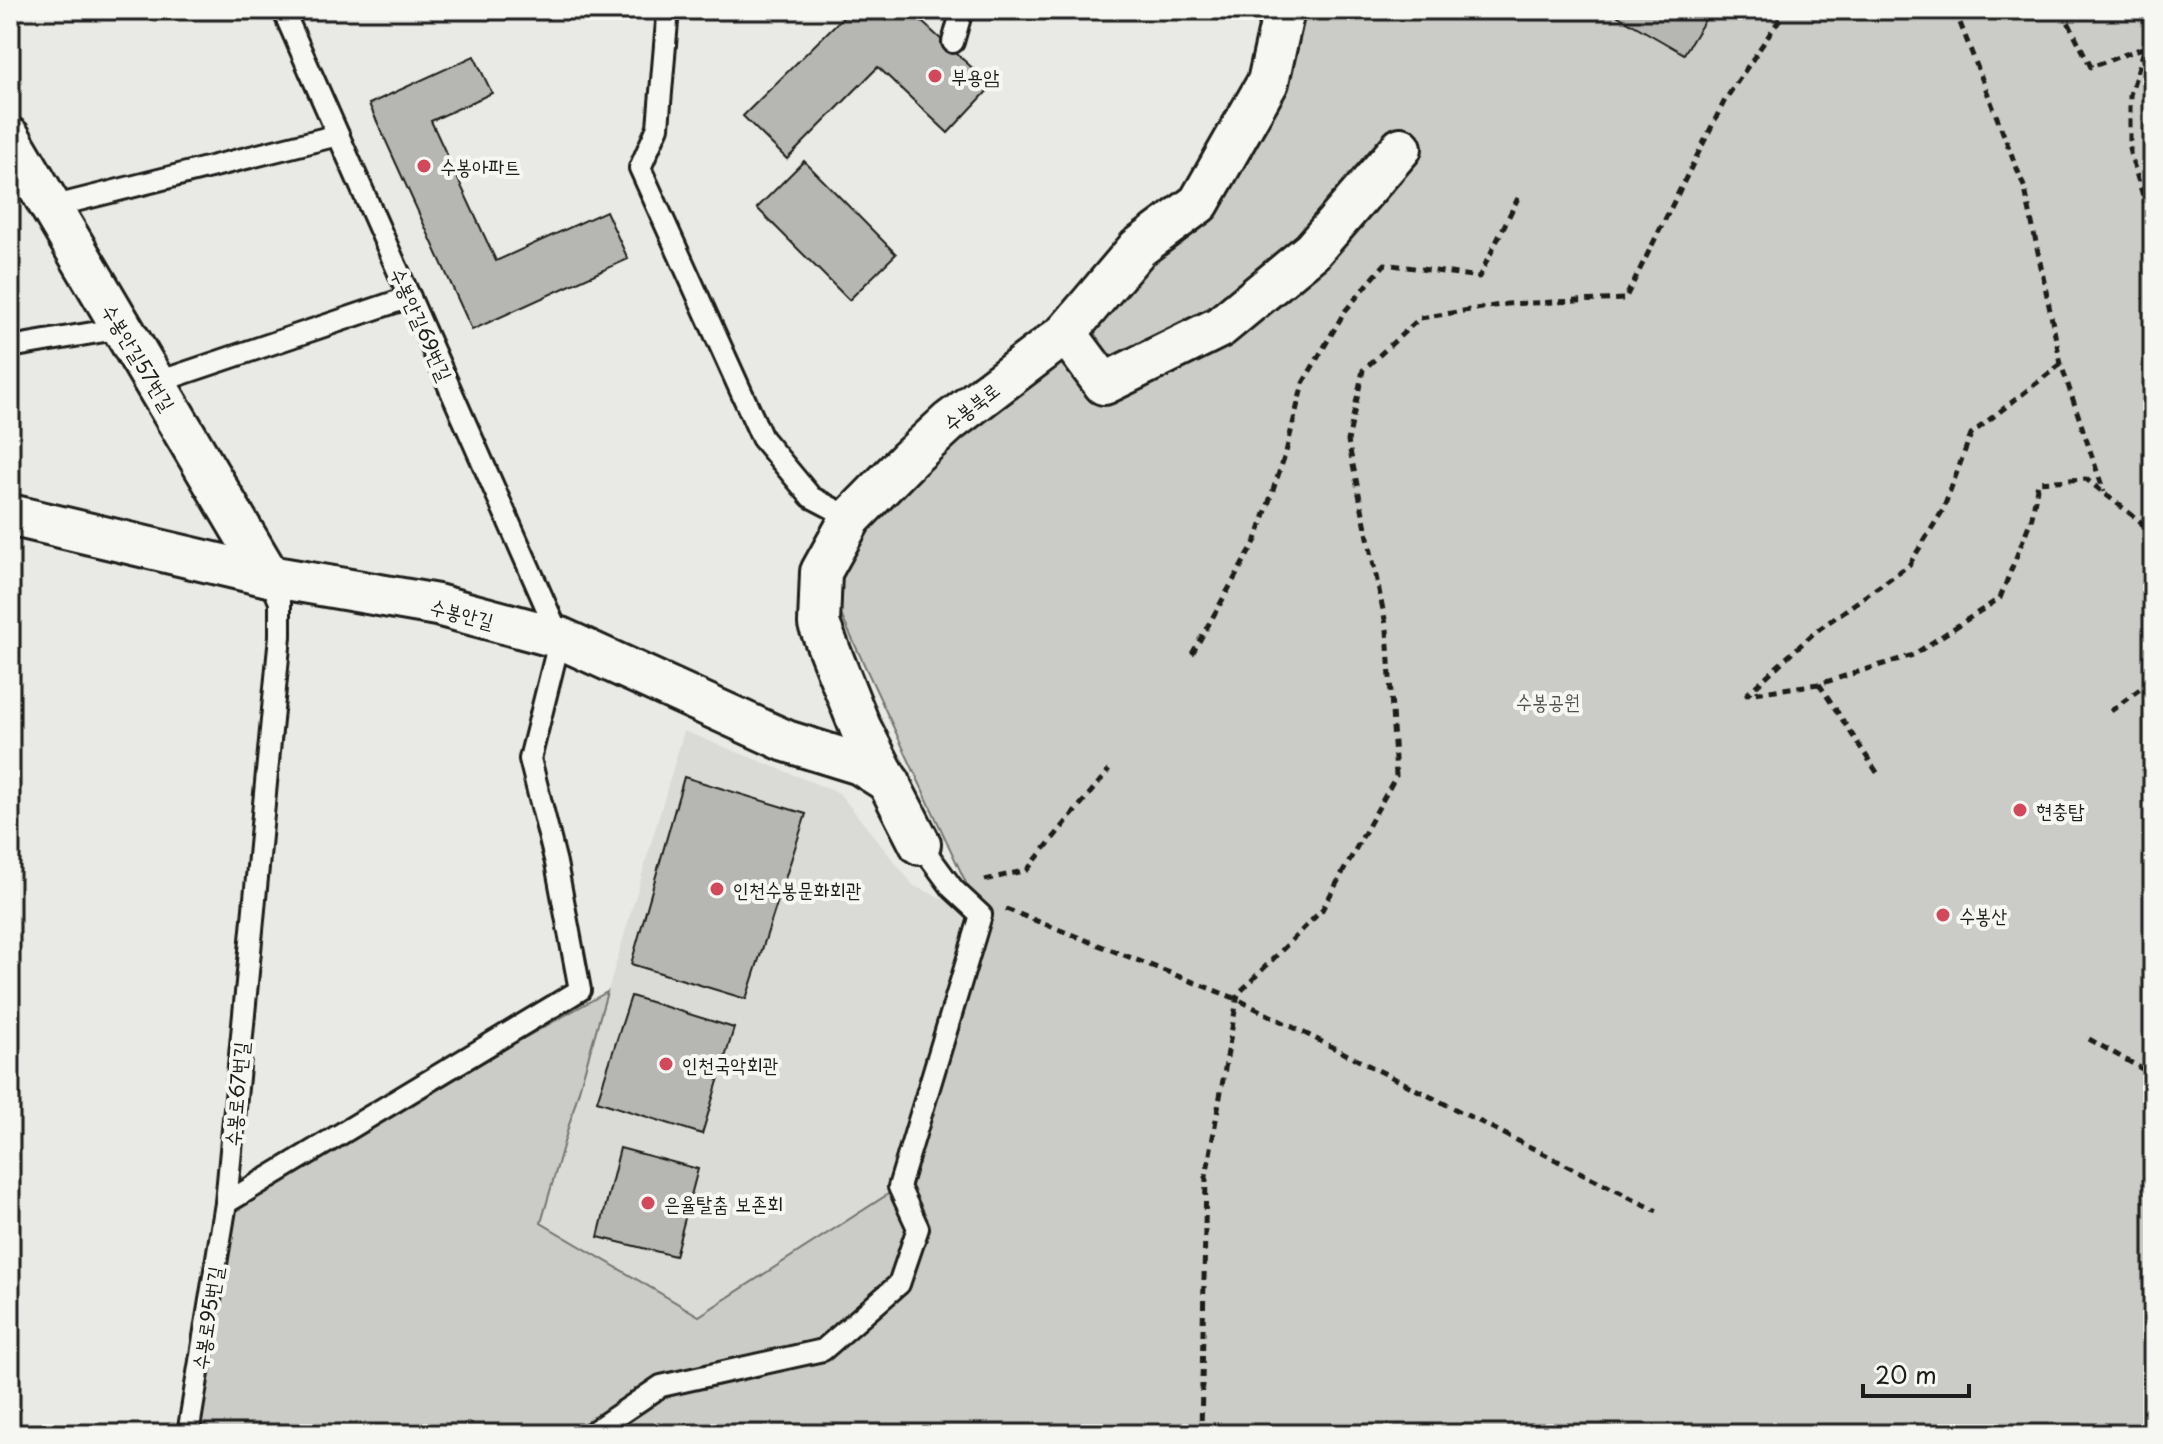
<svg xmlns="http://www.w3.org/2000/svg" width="2163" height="1444" viewBox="0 0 2163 1444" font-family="'Playpen Sans','Poor Story',sans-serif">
<rect width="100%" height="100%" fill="#e9e9e5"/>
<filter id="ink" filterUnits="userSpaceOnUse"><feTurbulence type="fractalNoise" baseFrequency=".0125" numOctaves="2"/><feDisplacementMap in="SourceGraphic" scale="16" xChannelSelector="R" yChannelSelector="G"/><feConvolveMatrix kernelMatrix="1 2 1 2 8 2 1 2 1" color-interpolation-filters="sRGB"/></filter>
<g filter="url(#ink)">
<path fill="#dadad6" d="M684,731L839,793L914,886L981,915L899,1187L699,1316L540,1223Z"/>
<path fill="#cbcbc7" stroke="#747472" stroke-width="2" d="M1284,10H2153V1434H197L226,1203L607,992L541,1223L699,1316L899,1187L981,915L821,572L1199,203Z"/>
<g fill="#b6b6b3" stroke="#1c1c1c" stroke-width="2">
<path d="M850,10H909L992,86L948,133L878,67L787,159L743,116Z"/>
<path d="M1622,10H1711L1684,54L1618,16Z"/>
<path d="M474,56L492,93L431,121L496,261L606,211L628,259L472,330L369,104Z"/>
<path d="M804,161L896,254L849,300L757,208Z"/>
<path d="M684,777L806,814L746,999L631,964Z"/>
<path d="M631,996L734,1028L702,1134L597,1101Z"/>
<path d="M620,1148L698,1169L675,1256L598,1237Z"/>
</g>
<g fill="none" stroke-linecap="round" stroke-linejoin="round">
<defs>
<g id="lane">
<path d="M668,10L658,127L640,168L762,438L811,497L851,518"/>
<path d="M953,42L962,10"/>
<path d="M51,207L338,135"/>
<path d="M10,347L122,328"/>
<path d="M155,383L410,297"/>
<path d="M226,1203L580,990L556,863L530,759L560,638L283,10"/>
<path d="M188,1434L226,1203L280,636V602L269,576"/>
<path d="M590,1434L661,1386L823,1350L899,1284L918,1228L899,1187L981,915L953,889L920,844"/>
</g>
<g id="street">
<path d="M10,138L269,576"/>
<path d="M1066,333L1104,384L1220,327L1312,251L1401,148"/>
<path d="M10,515L269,576L437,605L560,638L786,741L860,764L890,783"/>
<path d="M920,844L860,727L819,624L821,572L851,518L908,460L949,422L1066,333L1138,248L1199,203L1268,82L1284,10"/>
</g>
</defs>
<use href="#lane" stroke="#1c1c1c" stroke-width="26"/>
<use href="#street" stroke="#1c1c1c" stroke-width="46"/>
<g stroke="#1c1c1c" stroke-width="5" stroke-dasharray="8 6" stroke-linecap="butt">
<path d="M1955,10L2025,189L2061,364L2104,492"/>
<path d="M2062,10L2091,67L2145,47L2130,95V153L2153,229"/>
<path d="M2145,47L2153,40"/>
<path d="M2061,364L1971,434L1943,510L1909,565L1815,632L1747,694L1819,684L1913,655L2000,598L2032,517L2038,482L2086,479L2141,522L2153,551"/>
<path d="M1192,654L1256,540L1286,452L1303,383L1345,311L1385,264L1479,277L1518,198"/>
<path d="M1819,684L1880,777"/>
<path d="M2111,711L2153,679"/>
<path d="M985,880L1027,870L1109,770"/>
<path d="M1006,909L1237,999L1657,1211"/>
<path d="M2089,1039L2153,1075"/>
<path d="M2153,1308L2147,1313L2153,1337"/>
<path d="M1201,1434L1206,1177L1238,994L1322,910L1396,776L1387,629L1348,441L1363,370L1420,318L1507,304L1625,299L1725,100L1786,10"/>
</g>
<use href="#lane" stroke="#f6f6f2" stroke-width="20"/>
<use href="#street" stroke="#f6f6f2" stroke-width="40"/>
</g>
</g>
<g fill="#d1495b" stroke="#f6f6f2" stroke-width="3">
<circle cx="935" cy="76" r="8"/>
<circle cx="424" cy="166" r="8"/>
<circle cx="2020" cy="810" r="8"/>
<circle cx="717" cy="889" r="8"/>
<circle cx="1943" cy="915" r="8"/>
<circle cx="666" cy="1064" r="8"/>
<circle cx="648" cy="1203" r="8"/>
</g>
<g text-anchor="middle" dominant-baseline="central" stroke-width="8" stroke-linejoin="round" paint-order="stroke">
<g font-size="20" fill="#1c1c1c" stroke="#f6f6f2" text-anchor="start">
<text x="951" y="76">부용암</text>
<text x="440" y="166">수봉아파트</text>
<text x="2036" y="810">현충탑</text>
<text x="733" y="889">인천수봉문화회관</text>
<text x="1959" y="915">수봉산</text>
<text x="682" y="1064">인천국악회관</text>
<text x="664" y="1203">은율탈춤 보존회</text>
</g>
<g font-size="20" fill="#1c1c1c" stroke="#f6f6f2">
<text transform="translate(422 324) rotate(66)">수봉안길69번길</text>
<text transform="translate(139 357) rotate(59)">수봉안길57번길</text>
<text transform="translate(971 406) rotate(-38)">수봉북로</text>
<text transform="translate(462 613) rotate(14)">수봉안길</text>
<text transform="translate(236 1094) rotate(-85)">수봉로67번길</text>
<text transform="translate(207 1318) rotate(-81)">수봉로95번길</text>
</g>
<g font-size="20" fill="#51514f" stroke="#f6f6f2">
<text x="1548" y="701">수봉공원</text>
</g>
</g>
<rect width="2163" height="1444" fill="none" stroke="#f6f6f2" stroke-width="40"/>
<rect x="20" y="20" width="2123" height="1404" fill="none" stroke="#1c1c1c" stroke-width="3" filter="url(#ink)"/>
<path d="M1863 1384v12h106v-12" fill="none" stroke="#1c1c1c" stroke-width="4"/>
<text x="1875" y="1384" font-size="24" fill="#1c1c1c" stroke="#f6f6f2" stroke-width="6" paint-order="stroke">20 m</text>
</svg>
